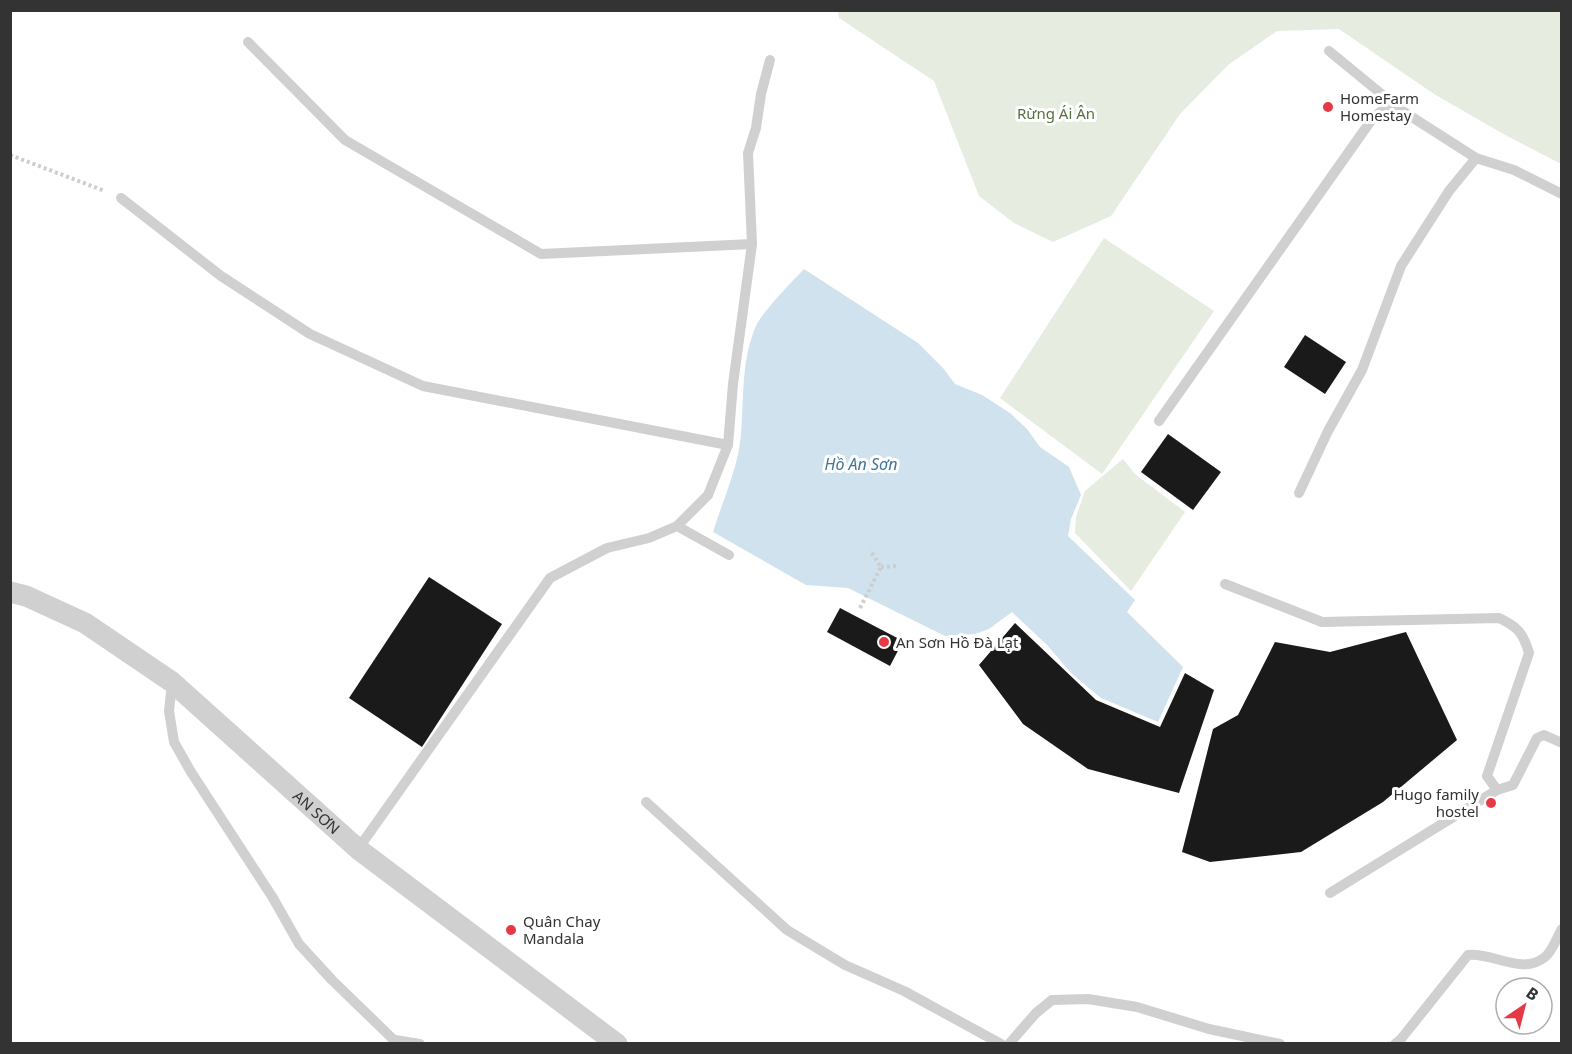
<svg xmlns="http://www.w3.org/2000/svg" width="1572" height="1054" viewBox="0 0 1572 1054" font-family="'Noto Sans',sans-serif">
<rect width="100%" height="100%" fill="#fff"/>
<g fill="#e6ecdf">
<path d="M838,11H1561V164L1507,136L1434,94L1339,29L1277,31L1228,65L1180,114L1111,216L1053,242L1014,223L979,196L934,81L839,18Z"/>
<path d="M1104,238L1214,311L1102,474L1000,398Z"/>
<path d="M1123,459L1135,474L1185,512L1131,591L1075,533L1076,517L1085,491Z"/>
</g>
<path fill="#cfe2ee" d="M804,269L918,343L943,368L955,384L982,395L1010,413L1027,429L1040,447L1069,467L1081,495L1071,519L1068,536L1135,600L1127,612L1183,667L1158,722L1101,698L1071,673L1047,645L1012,612L989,629L975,634L945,636L848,588L806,585L713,532C723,500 738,468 741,435C744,398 741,360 756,326C762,312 792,282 804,269Z"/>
<g fill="#1a1a1a">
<path d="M1305,335L1346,362L1325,394L1284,367Z"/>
<path d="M1168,434L1221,472L1193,510L1141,472Z"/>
<path d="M429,577L502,624L422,747L349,698Z"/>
<path d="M840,608L903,641L890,666L827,632Z"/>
<path d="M1015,623L1096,700L1160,727L1185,673L1214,690L1179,793L1088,769L1023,724L979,665Z"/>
<path d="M1406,632L1457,740L1383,802L1301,852L1210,862L1182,852L1213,729L1238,715L1275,642L1330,652Z"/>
</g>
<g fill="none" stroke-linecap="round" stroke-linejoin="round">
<g stroke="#cdcdcd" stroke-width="4" stroke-dasharray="3 3" stroke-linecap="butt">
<path d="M10,155L105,191"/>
<path d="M881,567L898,566"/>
<path d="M860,608L881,567L870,550"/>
</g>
<g stroke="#d0d0d0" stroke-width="10">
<path d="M248,42L345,140L541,254L752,244"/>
<path d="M1329,51L1401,110"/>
<path d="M121,198L221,276L310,334L423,386L728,445"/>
<path d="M1159,421L1370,122L1380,112L1388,109L1404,112L1476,158L1514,170L1562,194"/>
<path d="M1299,493L1328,431L1362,370L1401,266L1449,191L1476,158"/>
<path d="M677,526L729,555"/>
<path d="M1225,584L1322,622L1499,618C1518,627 1523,633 1529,653L1487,776L1497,790L1513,785L1537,738L1544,735L1562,743"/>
<path d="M172,683L169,711L174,742L191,772L273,898L299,944L332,980L398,1044"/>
<path d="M646,802L787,930L845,965L904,991L1001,1044"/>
<path d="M358,849L550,578L607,548L649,538L677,526L708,495L728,445L733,384L752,244L748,153L756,128L761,94L770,60"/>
<path d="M1330,893L1497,790"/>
<path d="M395,1040L420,1044"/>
<path d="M1009,1044L1036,1013L1052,1000L1088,999L1137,1007L1209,1029L1280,1044"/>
<path d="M1395,1044L1401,1039L1468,955C1493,952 1522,976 1545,957C1552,952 1557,937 1562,929"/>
</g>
<path stroke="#d0d0d0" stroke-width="21" id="s1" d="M10,592L26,596L85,623L172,682L358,849L617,1044"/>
</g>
<g fill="#e63946" stroke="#fff" stroke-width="2">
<circle cx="1328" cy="107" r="6"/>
<circle cx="884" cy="642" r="6"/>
<circle cx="1491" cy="803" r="6"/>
<circle cx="511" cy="930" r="6"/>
</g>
<g text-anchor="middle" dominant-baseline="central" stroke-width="6" stroke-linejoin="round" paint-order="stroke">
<g font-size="15" fill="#333" stroke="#fff" text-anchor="start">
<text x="1340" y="98">HomeFarm<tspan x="1340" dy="17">Homestay</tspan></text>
<text x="896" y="642">An Sơn Hồ Đà Lạt</text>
<text x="1479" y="794" text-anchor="end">Hugo family<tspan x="1479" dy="17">hostel</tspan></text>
<text x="523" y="921">Quân Chay<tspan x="523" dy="17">Mandala</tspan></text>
</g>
<g font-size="15" fill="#56703f" stroke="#fff">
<text x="1056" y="113">Rừng Ái Ân</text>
</g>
<g font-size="15" fill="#333" stroke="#fff">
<text stroke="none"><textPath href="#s1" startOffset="381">AN SƠN</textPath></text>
</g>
<g font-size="16" font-style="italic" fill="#3f7597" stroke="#fff">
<text x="861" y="464">Hồ An Sơn</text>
</g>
</g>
<rect width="1572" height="1054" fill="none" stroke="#333333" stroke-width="24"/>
<g transform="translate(1524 1006) rotate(35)"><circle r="28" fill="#ffffff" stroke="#adadad" stroke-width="1.5"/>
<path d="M0-4.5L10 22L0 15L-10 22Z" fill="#e63946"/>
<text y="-9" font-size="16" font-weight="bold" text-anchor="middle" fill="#333333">B</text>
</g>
</svg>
